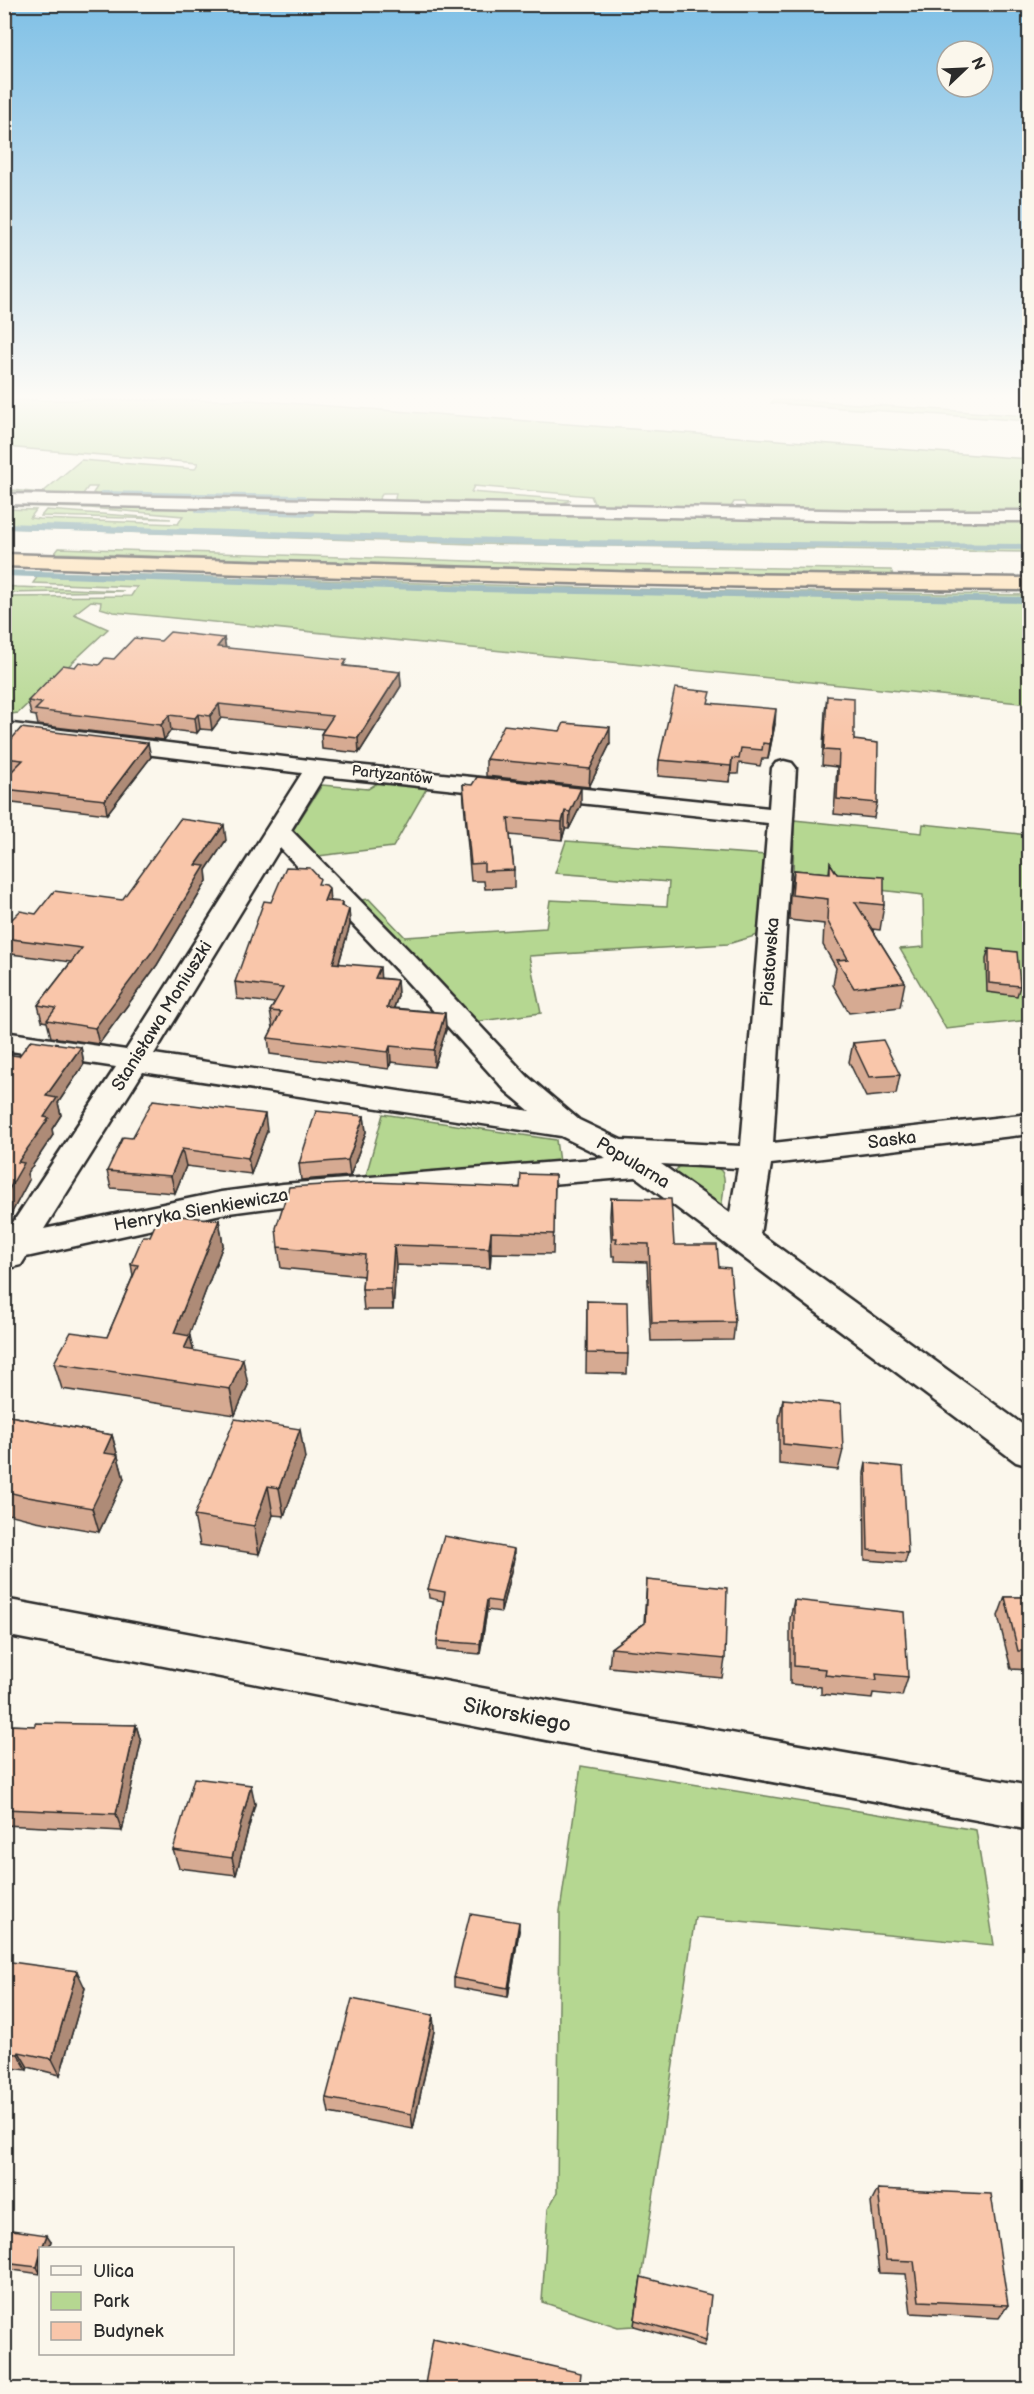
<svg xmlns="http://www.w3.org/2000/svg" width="1034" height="2394" viewBox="0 0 1034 2394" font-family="'Balsamiq Sans',sans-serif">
<rect width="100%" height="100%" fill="#fbf7ec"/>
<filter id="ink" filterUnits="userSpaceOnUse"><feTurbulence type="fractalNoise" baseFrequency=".0167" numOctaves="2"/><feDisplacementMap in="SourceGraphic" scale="12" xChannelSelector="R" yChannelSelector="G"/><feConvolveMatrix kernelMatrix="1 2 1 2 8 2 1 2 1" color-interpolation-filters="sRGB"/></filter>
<g filter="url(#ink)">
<g fill="#b5d791" stroke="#70815e" stroke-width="1.5">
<path d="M4,400H250L1029,459V511L754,509L746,506L744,502H734L731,507L725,509L603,506L594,503L591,496L474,486L471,492L571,500L558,505L400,502L395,499L396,493H383L377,502L100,497L93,493L97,487H88L83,494L77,496L10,495L12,490L42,493L81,460L195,469L198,463L5,447Z"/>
<path d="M773,400H802L1029,416V421L771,403Z"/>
<path d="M5,504L1029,520L1030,552L472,544L5,528V509L36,510L30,518L39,519L178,524L183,516L90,508L5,506Z"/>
<path d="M46,510L171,519L41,516Z"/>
<path d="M59,548L566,564L891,570L893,575L576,570L55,553Z"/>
<path d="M41,572L666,590L1029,595V704L114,612L100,608L101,602L91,601L74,614L108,629L18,713L5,715V597L131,596L137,587L33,583Z"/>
<path d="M5,586L17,587L124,591L5,593Z"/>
<path d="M384,779L429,784L393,847L318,856L293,830L322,785L368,789Z"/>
<path d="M794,820L922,833L923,824L1029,835V1020L946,1029L900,949L924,947L923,895L793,880Z"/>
<path d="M566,841L766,855L758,935L728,944L529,956L541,1013L473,1022L361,900L369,899L405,937L546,928L550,900L667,906L669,882L555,873Z"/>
<path d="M383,1114L556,1140L559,1162L365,1179Z"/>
<path d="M687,1165C733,1165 725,1171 721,1212L675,1173L678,1167Z"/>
<path d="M581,1766L976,1830L994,1945L695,1917L634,2326L618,2327L542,2302L548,2209L557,2193L560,1911Z"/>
</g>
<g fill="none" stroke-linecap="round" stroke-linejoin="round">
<g stroke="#608f99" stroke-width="6">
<path d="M102,494L303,498"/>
<path d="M198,510L311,513"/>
<path d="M4,526L563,543L1030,547"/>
<path d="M4,573L479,589L1030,600"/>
</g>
<defs>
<g id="minor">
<path d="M4,494L873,511H1030V521H873L4,504Z"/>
<path d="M4,723L317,761L769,808L772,768L776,763L784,761L792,763L796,768L793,817L773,1143L1030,1114V1134L771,1164L760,1234L1030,1430V1466L1016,1462L636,1177L283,1206L221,1214L26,1257L21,1265L9,1268L4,1267V1236L116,1067L4,1050V1032L126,1050L302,773L4,737ZM324,776L768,823L741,1146L621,1140L579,1120L528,1077L423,965L291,830ZM280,848L403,977L506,1091L530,1111L154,1054ZM143,1072L561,1136L606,1158L283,1184L221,1192L44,1229ZM661,1164L738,1168L730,1213Z"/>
<path d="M4,1599L546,1700L1030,1786V1830L546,1740L4,1635Z"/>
</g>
<path id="highway" d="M4,554L645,573L1030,578V590C688,588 346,578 4,566Z"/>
</defs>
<use href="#minor" stroke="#2b2b2b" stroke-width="5"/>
<use href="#highway" stroke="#2b2b2b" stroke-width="5"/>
<use href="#minor" fill="#fbf7ec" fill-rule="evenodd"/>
<use href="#highway" fill="#fddcac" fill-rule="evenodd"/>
</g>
<g fill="#d6aa92" stroke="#2b2b2b" stroke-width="1.5">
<path d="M224,638L226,648L348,666L400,672L401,686L359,753L322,749L321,734L324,729L221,718L212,730L200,729L197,733L171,730L164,740L38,725L36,716L31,715L28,701L75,667L99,665L161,641Z"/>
<path d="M827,696L854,740L877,803L874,818L834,814L837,767L822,765L825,711Z"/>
<path d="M710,703L775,724L768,759H762L760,766L739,763L738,774H731L729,782L658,776L659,760Z"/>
<path d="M560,731L610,744L589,787L486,776V759Z"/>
<path d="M4,748L151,757L107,814L4,802V779L11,772H4Z"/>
<path d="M463,784L581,805L569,829H565L562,840L510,835L514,870V888L485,889L484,881H471L464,802Z"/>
<path d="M226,840L206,870L207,881L157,965L99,1044L51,1037L47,1022L42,1021L38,1005L71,962L4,953V927L36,914L122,900Z"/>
<path d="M830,863L837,874L884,905L880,930L872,929L905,982L900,1007L849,1013L833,985L836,968L823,945L824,924L789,920L790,894L794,870L829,873Z"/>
<path d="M320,885L330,901L342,902V907L349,909L350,925L339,963L380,978L397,980L398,996L394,1008L445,1013L446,1030L434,1067L391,1062L389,1069L270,1054L268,1038L273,1028L270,1011L275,1003L237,999L235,982L271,902Z"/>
<path d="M989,949L1020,986L1017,996L987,992L986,958Z"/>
<path d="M853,1043L900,1075L896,1094L866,1097L849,1062Z"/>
<path d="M81,1047L84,1064L58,1103L61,1115L52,1129L53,1135L27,1174L29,1180L10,1216L4,1215V1054L19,1056Z"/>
<path d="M364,1116L366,1132L350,1176L301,1180L299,1164Z"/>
<path d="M267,1131L251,1174L186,1166L175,1193L111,1188L107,1171L132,1138Z"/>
<path d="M555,1175L553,1254L491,1253L490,1268L396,1265L393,1310H364L362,1289L363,1276L281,1268L278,1247L520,1188Z"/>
<path d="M611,1198L674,1245L719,1267L735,1322L733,1340L651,1341L647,1262L615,1261V1256H612L610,1216Z"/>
<path d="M219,1220L223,1245L189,1335L194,1351L248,1385L235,1415L62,1389L54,1363L107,1337L133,1276L131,1264L150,1236Z"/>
<path d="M587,1301L628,1354L627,1374L586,1373Z"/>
<path d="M783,1399L843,1450L838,1470L779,1464V1419Z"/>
<path d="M4,1415L112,1435L124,1479L99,1532L36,1521L4,1513Z"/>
<path d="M305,1458L284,1516L273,1515L259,1554L200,1545L194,1516Z"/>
<path d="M866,1463L908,1553L905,1563L865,1560L864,1473Z"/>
<path d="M514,1559L501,1612L487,1610L480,1654L437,1650V1641L443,1601L429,1598L428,1589Z"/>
<path d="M647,1580L725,1659L722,1678L609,1667L611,1648L644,1623Z"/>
<path d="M1005,1597H1029V1670L1011,1669L998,1616Z"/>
<path d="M794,1600L908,1677L902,1696L873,1693L872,1699L821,1694V1687L790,1684V1619Z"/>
<path d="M4,1725L35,1726L136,1725L141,1742L122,1831L4,1825Z"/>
<path d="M255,1804L236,1875L179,1868L173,1850Z"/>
<path d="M519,1931L508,1997L454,1987V1978Z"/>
<path d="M4,1961L85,1988L60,2075L28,2067L27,2070L4,2067Z"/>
<path d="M433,2015L434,2031L413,2129L329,2113L326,2098Z"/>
<path d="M878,2189L1008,2305L999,2318L911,2313L906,2274L879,2273L871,2203Z"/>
<path d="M51,2241L49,2248H40V2274L6,2269L4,2267V2252Z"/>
<path d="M641,2277L706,2340L704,2346L634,2326Z"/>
</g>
<g fill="#ae8b77" stroke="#2b2b2b" stroke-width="1.5">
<path d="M224,638L226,652L217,647Z"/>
<path d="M400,672L401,686L359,753L358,738Z"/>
<path d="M219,704L221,718L212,730L210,716Z"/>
<path d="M776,709L775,724L768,759L770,744Z"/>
<path d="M198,714L200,729L197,733L195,718Z"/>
<path d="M169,715L171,730L164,740L161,725Z"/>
<path d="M610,727V744L589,787L590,769Z"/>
<path d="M148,743L151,757L107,814L105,800Z"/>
<path d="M732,758L731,774L729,782Z"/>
<path d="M581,788V805L569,829L570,812Z"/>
<path d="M565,811V829L562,840V822Z"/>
<path d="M224,825L226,840L206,870L207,881L157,965L99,1044L95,1028L196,865Z"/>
<path d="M329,888L330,904L324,901Z"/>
<path d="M349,909L350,925L334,979L333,963Z"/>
<path d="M380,967L381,983L375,978Z"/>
<path d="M397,980L398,996L388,1024L387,1008Z"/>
<path d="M445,1013L446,1030L434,1067V1050Z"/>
<path d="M390,1046L391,1062L389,1069L388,1052Z"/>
<path d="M81,1047L84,1064L58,1103L61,1115L52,1129L53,1135L27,1174L29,1180L10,1216L5,1198L18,1162L44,1117L46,1096Z"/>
<path d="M265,1114L267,1131L251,1174L248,1158Z"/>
<path d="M364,1116L366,1132L350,1176L348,1160Z"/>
<path d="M182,1149L186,1166L175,1193L171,1176Z"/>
<path d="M219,1220L223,1245L180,1359L174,1333Z"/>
<path d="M491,1232V1253L490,1268L489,1248Z"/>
<path d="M394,1245L396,1265L393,1310L391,1289Z"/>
<path d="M190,1336L196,1361L184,1349Z"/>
<path d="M243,1359L248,1385L235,1415L230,1389Z"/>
<path d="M300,1429L305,1458L284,1516L279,1488Z"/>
<path d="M112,1435L124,1479L99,1532L92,1508L104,1453Z"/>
<path d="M268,1486L273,1515L259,1554L254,1526Z"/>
<path d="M514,1549V1559L501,1612V1602Z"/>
<path d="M487,1600V1610L480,1654V1644Z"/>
<path d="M136,1725L141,1742L122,1831L116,1814Z"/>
<path d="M251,1785L255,1804L236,1875L232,1858Z"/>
<path d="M519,1922V1931L508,1997V1988Z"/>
<path d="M77,1971L85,1988L60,2075L52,2059Z"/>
<path d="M433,2015L434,2031L413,2129L411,2114Z"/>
<path d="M19,2052L28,2067L27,2070L18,2054Z"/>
<path d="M47,2235L51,2241L49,2248H42Z"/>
<path d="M40,2255V2273L37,2267Z"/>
</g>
<g fill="#f9c6aa" stroke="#2b2b2b" stroke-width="1.5">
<path d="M170,632L224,638L217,647L347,660L343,666L400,672L358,738L321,734L333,716L219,704L210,716L198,714L195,718L169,715L161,725L35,710L42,703L28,701L63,665L75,667L79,662L99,665L105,658L114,659L134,638L161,641Z"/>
<path d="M675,688L711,692L708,703L776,709L770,744L763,743L762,750L741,748L739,759L732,758L731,766L659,760Z"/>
<path d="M827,696L854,698V740L878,743L877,803L837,799L839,751L824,750Z"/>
<path d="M564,723L610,727L590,769L486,759L504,725L560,731Z"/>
<path d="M21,728L148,743L105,800L4,789V779L23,760L4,758V748Z"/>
<path d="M477,777L581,788L570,812L565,811L562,822L508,818L514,870L484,871V863L471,864L463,784L472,785Z"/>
<path d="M180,819L224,825L196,865L205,866L154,949L95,1028L47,1020L56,1008L38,1005L82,948L4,938V927L20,911L36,914L54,891L122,900Z"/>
<path d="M830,863L837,874L884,877V905L855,902L905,982L854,988L837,960L848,959L827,920L828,899L792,895L794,870L830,873Z"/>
<path d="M286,867L310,868L320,879L318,884L326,885L329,888L324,901L342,902L341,906L349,909L333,963L380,967L375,978L397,980L387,1008L445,1013L434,1050L390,1046L388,1052L268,1038L281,1012L270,1011L283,988L235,982L264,901L271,902Z"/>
<path d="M989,949L1017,952L1020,986L989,983Z"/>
<path d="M31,1040L81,1047L46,1096L57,1098L44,1117L49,1118L18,1162L24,1163L4,1198V1054L19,1056Z"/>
<path d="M883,1040L900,1075L869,1077L853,1043Z"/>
<path d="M153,1100L265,1114L248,1158L182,1149L171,1176L107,1171L123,1137L132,1138Z"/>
<path d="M316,1111L364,1116L348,1160L299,1164Z"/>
<path d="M521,1174L555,1175L554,1234L491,1232L489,1248L394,1245L391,1289H362L365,1255L278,1247L276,1228L289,1187L373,1182L520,1188Z"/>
<path d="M611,1198L671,1199L674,1245H717L719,1267L730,1268L735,1322L652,1323L649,1244L616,1243L617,1238H613Z"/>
<path d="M160,1214L219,1220L174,1333L190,1336L184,1349L243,1359L230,1389L54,1363L71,1332L107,1337L138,1265L131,1264L143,1236H150Z"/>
<path d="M587,1301L627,1302L628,1354L587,1353Z"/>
<path d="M783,1399L841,1404L843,1450L783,1444Z"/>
<path d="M4,1415L112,1435L104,1453L118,1455L92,1508L28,1497L4,1491Z"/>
<path d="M235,1419L300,1429L279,1488L268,1486L254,1526L194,1516Z"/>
<path d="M866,1463L903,1467L908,1553L868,1550Z"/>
<path d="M444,1536L514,1549L501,1602L487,1600L480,1644L437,1641L445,1592L428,1589Z"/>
<path d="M647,1580L727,1588L725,1659L611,1648L645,1623Z"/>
<path d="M1005,1597H1029V1651H1018Z"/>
<path d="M794,1600L904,1612L908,1677L876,1674L877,1680L825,1675L826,1669L794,1666Z"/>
<path d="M35,1723L136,1725L116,1814L4,1809V1725L35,1726Z"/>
<path d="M194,1778L251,1785L232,1858L173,1850Z"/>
<path d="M470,1914L519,1922L508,1988L454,1978Z"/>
<path d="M4,1961L77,1971L52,2059L19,2052L18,2054L4,2053Z"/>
<path d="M352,1999L433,2015L411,2114L326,2098Z"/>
<path d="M878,2189L991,2194L1008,2305L919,2301L914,2261L886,2260Z"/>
<path d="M12,2230L47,2235L42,2248H40V2255L37,2267L4,2263V2252Z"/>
<path d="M641,2277L711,2295L706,2340L635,2320Z"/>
<path d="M433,2339L581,2373L579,2390H424Z"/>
</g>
</g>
<linearGradient id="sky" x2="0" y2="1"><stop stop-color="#7fc0e6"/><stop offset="0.54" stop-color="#fdfbf6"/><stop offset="1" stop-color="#fdfbf6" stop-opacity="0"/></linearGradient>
<rect width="1034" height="735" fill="url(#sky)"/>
<g text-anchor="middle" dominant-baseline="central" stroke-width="4.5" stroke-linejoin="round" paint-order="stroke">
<g font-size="15" fill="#2b2b2b" stroke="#fbf7ec">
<text transform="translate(392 775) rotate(6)">Partyzantów</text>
</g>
<g font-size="18" fill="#2b2b2b" stroke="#fbf7ec">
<text transform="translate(770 962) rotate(-86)">Piastowska</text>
<text transform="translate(162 1016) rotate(-58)">Stanisława Moniuszki</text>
<text transform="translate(892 1140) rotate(-7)">Saska</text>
<text transform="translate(633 1163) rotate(31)">Popularna</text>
<text transform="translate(201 1210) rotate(-10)">Henryka Sienkiewicza</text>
</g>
<g font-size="21" fill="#2b2b2b" stroke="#fbf7ec">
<text transform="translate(517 1715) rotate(11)">Sikorskiego</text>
</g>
</g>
<rect width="1034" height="2394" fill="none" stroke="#fbf7ec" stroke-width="24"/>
<rect x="12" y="12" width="1010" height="2370" fill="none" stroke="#2b2b2b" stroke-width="2" filter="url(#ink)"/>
<rect x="39" y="2247" width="195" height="108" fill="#fbf7ec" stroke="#a8a59f" stroke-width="1.5"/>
<rect x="51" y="2266" width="30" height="9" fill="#fbf7ec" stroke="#a8a59f" stroke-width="1.5"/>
<text x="93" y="2277" font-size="18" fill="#2b2b2b">Ulica</text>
<rect x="51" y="2292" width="30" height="18" fill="#b5d791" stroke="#a8a59f" stroke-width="1.5"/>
<text x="93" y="2307" font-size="18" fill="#2b2b2b">Park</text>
<rect x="51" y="2322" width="30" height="18" fill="#f9c6aa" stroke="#a8a59f" stroke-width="1.5"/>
<text x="93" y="2337" font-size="18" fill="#2b2b2b">Budynek</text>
<g transform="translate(965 69) rotate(67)"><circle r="28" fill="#fbf7ec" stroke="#a8a59f" stroke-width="1.5"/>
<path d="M0-4.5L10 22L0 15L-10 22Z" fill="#2b2b2b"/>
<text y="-9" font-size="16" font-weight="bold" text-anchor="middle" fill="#2b2b2b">N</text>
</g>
</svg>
